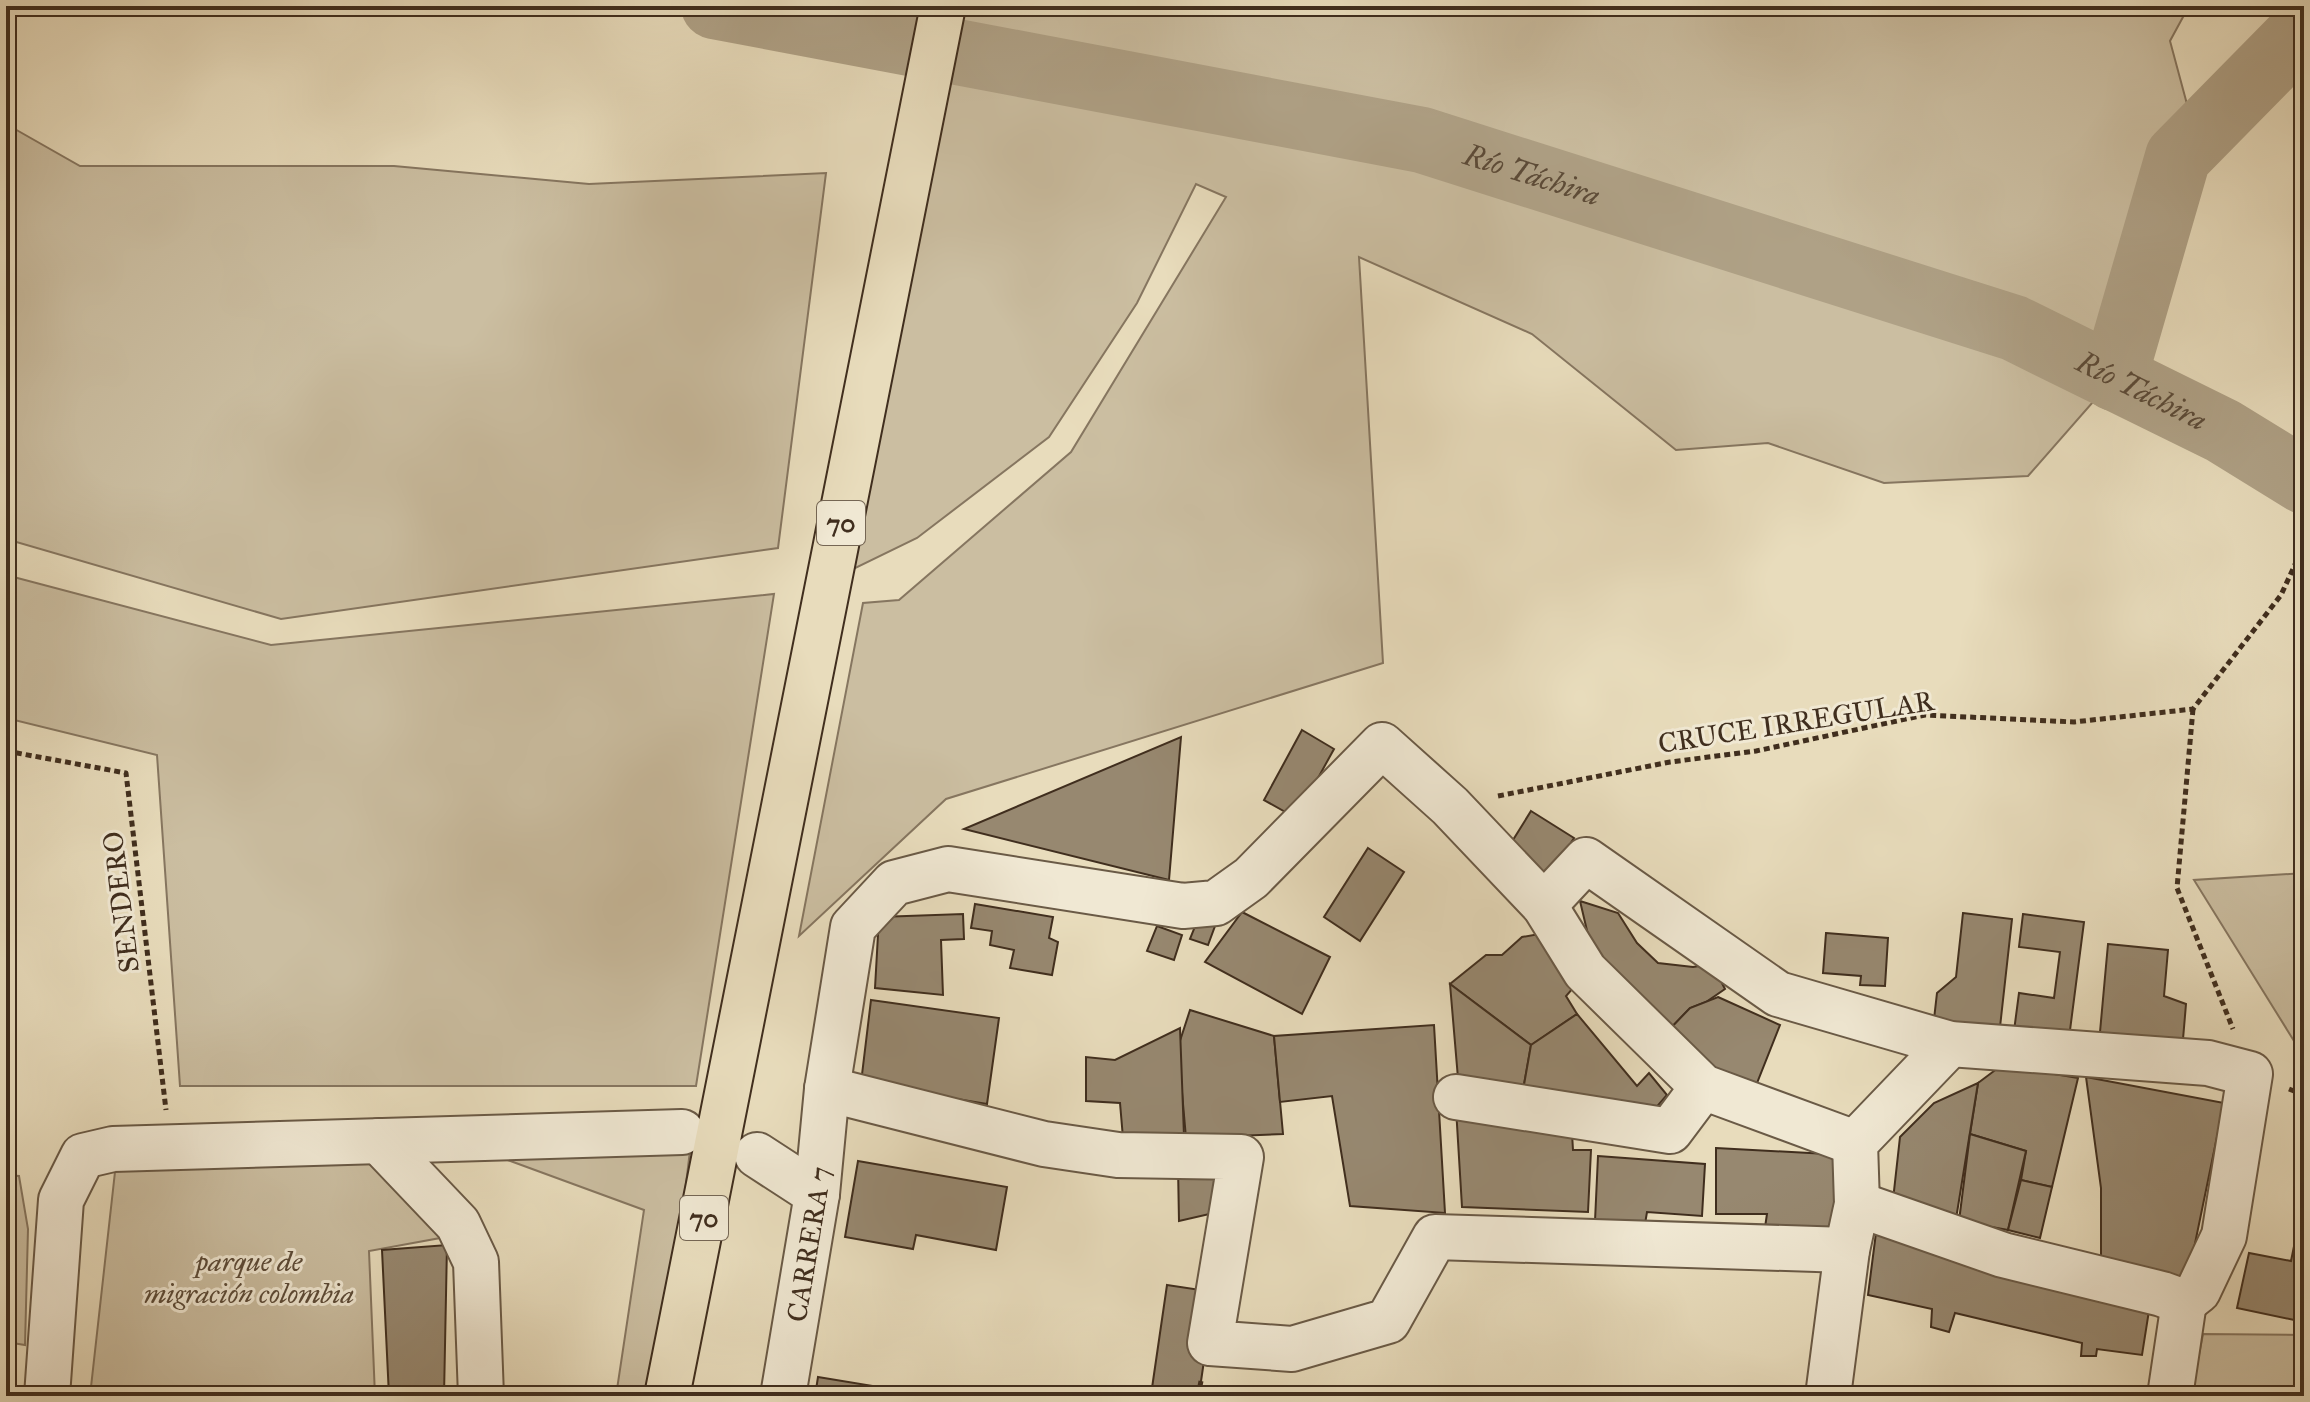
<svg xmlns="http://www.w3.org/2000/svg" width="2310" height="1402" viewBox="0 0 2310 1402" font-family="'IM FELL Great Primer',serif">
<rect width="100%" height="100%" fill="#e8dcbc"/>
<filter id="stains"><feTurbulence type="fractalNoise" baseFrequency=".0025" numOctaves="4"/><feColorMatrix values="0 0 0 0 .2 0 0 0 0 .09 0 0 0 0 .02 0 0 0 .5 -.17"/></filter>
<radialGradient id="worn" r=".72"><stop offset=".6" stop-color="#630" stop-opacity="0"/><stop offset="1" stop-color="#630" stop-opacity=".3"/></radialGradient>
<g fill="#cbbea1" stroke="#867660" stroke-width="2">
<path d="M958,6H2189L2170,41L2191,119L2114,378L2028,476L1884,483L1768,443L1676,450L1532,334L1359,257L1383,663L946,799L799,936L863,603L899,600L1071,452L1226,197L1196,184L1137,303L1049,437L917,538L841,575Z"/>
<path d="M6,124L80,166H394L589,184L826,173L778,548L281,619L6,539Z"/>
<path d="M6,575L271,645L774,594L696,1086H180L157,755L6,718Z"/>
<path d="M2304,873V1057L2194,880Z"/>
<path d="M691,1142L682,1217L650,1396H616L644,1210L486,1152Z"/>
<path d="M369,1155L451,1236L369,1251L375,1396H90L116,1163Z"/>
<path d="M6,1175L19,1176L28,1229L25,1345L6,1342Z"/>
<path d="M2203,1334L2304,1335V1396H2191Z"/>
</g>
<g fill="none" stroke-linecap="round" stroke-linejoin="round">
<g stroke="#afa186" stroke-width="66">
<path id="s1" d="M714,6L1422,140L2014,328L2223,431L2304,481"/>
<path d="M2114,378L2178,157L2304,29"/>
</g>
</g>
<g fill="#978870" stroke="#402e1e" stroke-width="2">
<path d="M1302,730L1334,749L1296,818L1264,800Z"/>
<path d="M1181,737L1169,880L964,829Z"/>
<path d="M1531,811L1574,838L1550,876L1508,848Z"/>
<path d="M1368,848L1404,872L1360,941L1324,917Z"/>
<path d="M1580,901L1618,913L1637,943L1658,963L1693,967L1712,964L1725,989L1706,1002L1690,1008L1667,1032L1593,956Z"/>
<path d="M975,904L1053,917L1049,938L1058,942L1052,975L1010,968L1014,950L990,945L992,931L971,928Z"/>
<path d="M1242,912L1330,957L1302,1014L1205,962Z"/>
<path d="M1963,913L2012,919L1999,1036L1933,1028L1937,993L1956,977Z"/>
<path d="M963,914L964,939L941,940L943,995L875,988L879,917Z"/>
<path d="M2023,914L2084,922L2069,1038L2014,1031L2019,993L2054,998L2060,952L2019,947Z"/>
<path d="M1198,919L1215,926L1208,945L1190,939Z"/>
<path d="M1157,926L1182,935L1174,960L1147,951Z"/>
<path d="M1556,931L1580,980L1566,996L1577,1014L1531,1045L1450,984L1486,955H1502L1522,937Z"/>
<path d="M1826,933L1888,938L1885,986L1860,985L1861,976L1823,973Z"/>
<path d="M2108,944L2168,950L2164,996L2186,1004L2182,1051L2099,1043Z"/>
<path d="M1450,984L1531,1045L1522,1096L1459,1090Z"/>
<path d="M1718,997L1780,1025L1755,1088L1712,1078L1667,1032L1690,1008Z"/>
<path d="M871,1000L999,1018L987,1104L861,1083Z"/>
<path d="M1190,1010L1274,1036L1283,1134L1186,1138L1178,1047Z"/>
<path d="M1577,1014L1637,1086L1649,1073L1667,1095L1654,1110L1522,1096L1531,1045Z"/>
<path d="M1434,1025L1445,1213L1350,1206L1332,1096L1280,1102L1274,1036Z"/>
<path d="M1180,1028L1184,1136L1123,1138L1120,1103L1086,1101V1057L1115,1060Z"/>
<path d="M2002,1065L2078,1078L2052,1187L2021,1180L2026,1151L1970,1134L1978,1083Z"/>
<path d="M2086,1077L2224,1103L2186,1287L2101,1270V1188Z"/>
<path d="M1978,1083L1956,1219L1893,1200L1900,1137L1934,1103Z"/>
<path d="M1456,1108L1572,1133L1573,1150H1591L1588,1212L1462,1207Z"/>
<path d="M1970,1134L2026,1151L2008,1230L1959,1221Z"/>
<path d="M1716,1148L1845,1155L1835,1232L1764,1234L1767,1214H1716Z"/>
<path d="M1598,1156L1705,1164L1702,1216L1647,1212L1645,1224L1595,1221Z"/>
<path d="M858,1161L1007,1187L996,1250L916,1235L913,1249L845,1237Z"/>
<path d="M1230,1166L1227,1210L1179,1221L1178,1167Z"/>
<path d="M2021,1180L2052,1187L2040,1238L2008,1230Z"/>
<path d="M2302,1207L2304,1322L2237,1308L2249,1253L2291,1261Z"/>
<path d="M1877,1225L2151,1298L2142,1355L2097,1349L2096,1356H2081L2082,1343L1955,1313L1949,1332L1931,1327L1932,1309L1868,1295Z"/>
<path d="M447,1245L444,1396H389L382,1250Z"/>
<path d="M1167,1285L1214,1292L1199,1395L1152,1388Z"/>
<path d="M818,1377L885,1388L883,1396H815Z"/>
</g>
<g fill="none" stroke-linecap="round" stroke-linejoin="round">
<defs>
<g id="minor">
<path d="M1544,905L1586,860L1778,994L1950,1044L2208,1063L2250,1074L2224,1236L2198,1291L2184,1302"/>
<path d="M827,1089L1044,1144L1118,1155L1241,1157L1210,1343L1292,1349L1388,1321L1435,1237L1847,1250"/>
<path d="M1456,1097L1670,1131L1703,1087"/>
<path d="M379,1141L458,1224L476,1262L481,1396"/>
<path d="M757,1155L817,1194"/>
<path d="M1857,1204L2003,1255L2162,1294L2184,1302"/>
<path d="M47,1396L61,1200L83,1156L113,1149L682,1132"/>
<path id="s2" d="M783,1396L817,1194L827,1089L853,927L894,883L948,869L1183,906L1216,903L1251,878L1382,745L1450,806L1544,905L1585,971L1703,1087L1855,1143"/>
<path d="M1828,1396L1847,1250L1857,1204L1855,1143L1950,1044"/>
<path d="M2170,1396L2184,1302"/>
</g>
<path id="highway" d="M667,1396L943,6"/>
</defs>
<use href="#minor" stroke="#6a5a46" stroke-width="48"/>
<use href="#highway" stroke="#402e1e" stroke-width="48"/>
<g stroke="#402e1e" stroke-width="5" stroke-dasharray="6 4" stroke-linecap="butt">
<path d="M2193,709L2177,888L2233,1029"/>
<path d="M6,751L126,773L166,1110"/>
<path d="M1498,796L1670,762L1756,751L1925,715L2074,722L2193,709L2281,595L2304,545"/>
<path d="M2289,1089L2304,1095"/>
<path d="M1198,1396L1201,1381"/>
</g>
<use href="#minor" stroke="#f0e8d3" stroke-width="44"/>
<use href="#highway" stroke="#e8dcbc" stroke-width="44"/>
</g>
<g text-anchor="middle" dominant-baseline="central" stroke-width="6" stroke-linejoin="round" paint-order="stroke">
<g fill="#f0e8d3" stroke="#756654" stroke-width="2">
<rect x="817" y="501" width="48" height="44" rx="6"/>
<rect x="680" y="1196" width="48" height="44" rx="6"/>
</g>
<g font-size="26" font-weight="bold" fill="#402e1e">
<text x="841" y="523">70</text>
<text x="704" y="1218">70</text>
</g>
<g font-size="28" fill="#402e1e" stroke="#f0e8d3">
<text transform="translate(1796 722) rotate(-9)">CRUCE IRREGULAR</text>
<text transform="translate(121 902) rotate(-97)">SENDERO</text>
<text stroke="none"><textPath href="#s2" startOffset="154">CARRERA 7</textPath></text>
</g>
<g font-size="28" font-style="italic" fill="#5c4b38" stroke="#f0e8d3">
<text x="249" y="1261">parque de<tspan x="249" dy="32">migración colombia</tspan></text>
</g>
<g font-size="30" font-style="italic" fill="#5c4b38" stroke="#f0e8d3">
<text stroke="none"><textPath href="#s1" startOffset="836">Río Táchira</textPath></text>
<text stroke="none"><textPath href="#s1" startOffset="1484">Río Táchira</textPath></text>
</g>
</g>
<rect width="2310" height="1402" fill="none" stroke="#e8dcbc" stroke-width="32"/>
<rect x="8" y="8" width="2294" height="1386" fill="none" stroke="#402e1e" stroke-width="4"/>
<rect x="16" y="16" width="2278" height="1370" fill="none" stroke="#402e1e" stroke-width="2"/>
<rect width="100%" height="100%" filter="url(#stains)"/>
<rect width="100%" height="100%" fill="url(#worn)"/>
</svg>
